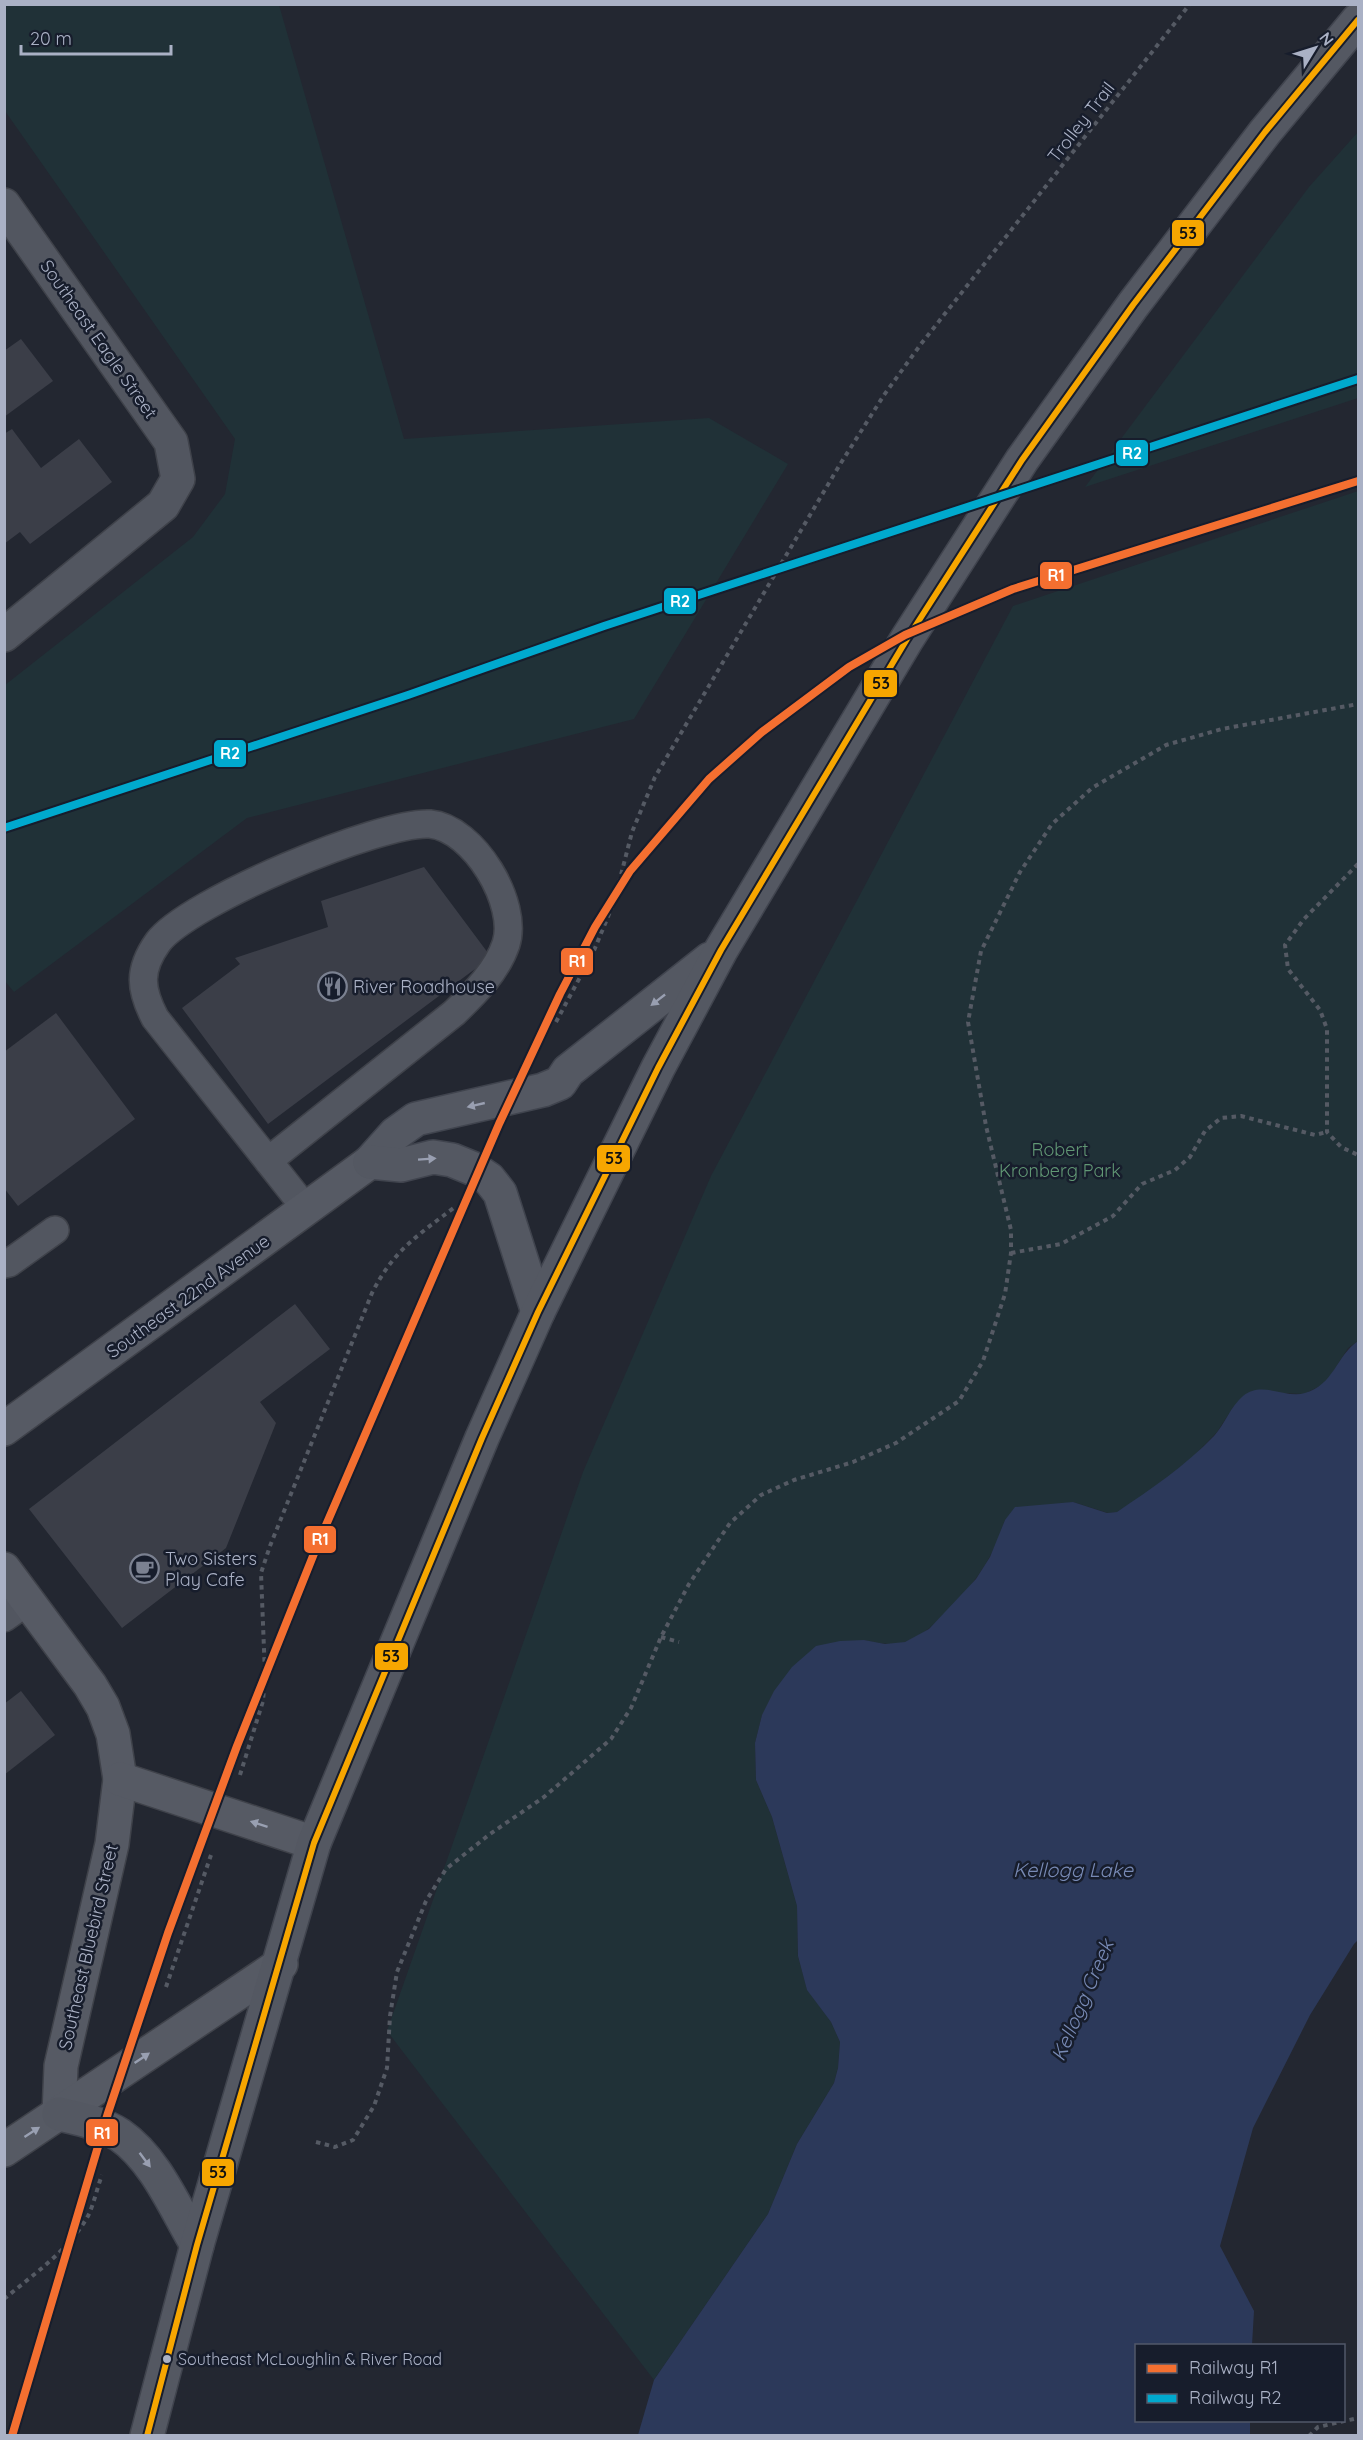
<svg xmlns="http://www.w3.org/2000/svg" width="1363" height="2440" viewBox="0 0 1363 2440" font-family="Quicksand,sans-serif">
<rect width="100%" height="100%" fill="#232731"/>
<g fill="#203137">
<path d="M5,4L279,5L404,439L709,418L788,464L634,719L247,818L14,992L4,980L5,685L193,537L225,494L235,439L5,111Z"/>
<path d="M1358,132V398L1085,487L1309,187Z"/>
<path d="M1358,491V1341L1348,1348L1326,1383L1304,1394L1284,1393L1234,1406L1217,1432L1193,1457L1146,1494L1117,1512L1108,1513L1073,1502L1005,1520C1000,1532 996,1546 989,1558C975,1584 934,1633 905,1642C891,1646 878,1643 864,1640L762,1715L755,1743L756,1780L772,1817L797,1906L798,1956L807,1989L831,2022L840,2042L838,2068L834,2083L797,2144L768,2214L654,2380L387,2031L583,1472L711,1176L1013,606Z"/>
</g>
<path fill="#2c395a" d="M1358,1341V1940L1354,1944L1310,2015L1253,2128L1220,2246L1254,2311L1252,2345L1136,2346V2420L1250,2421V2435H638L654,2380L768,2214L797,2144L834,2083L838,2068L840,2042L831,2022L807,1990L798,1956L797,1906L772,1817L756,1780L755,1743L762,1715L774,1691L792,1667L816,1646L840,1641L864,1640L885,1644L905,1642L929,1629L976,1579L990,1557L1005,1520L1015,1507L1073,1502L1107,1513L1117,1512C1151,1489 1185,1466 1214,1436C1225,1424 1230,1407 1243,1396C1262,1380 1285,1399 1305,1393C1334,1385 1336,1356 1358,1341Z"/>
<g fill="#3b3e48">
<path d="M21,339L53,381L4,417V351Z"/>
<path d="M12,429L41,468L79,439L112,482L30,544L20,532L4,544V434Z"/>
<path d="M424,867L491,957L268,1124L182,1008L240,964L235,958L328,927L321,901Z"/>
<path d="M56,1013L135,1119L18,1206L4,1188V1052Z"/>
<path d="M295,1304L330,1349L260,1402L276,1423L226,1548L122,1628L29,1509Z"/>
<path d="M21,1691L55,1735L4,1775V1704Z"/>
</g>
<g fill="none" stroke-linecap="round" stroke-linejoin="round">
<defs>
<g id="lane">
<path d="M268,1161L454,1013C474,994 497,971 506,944C519,904 474,828 430,824C380,821 188,902 158,942C138,970 140,989 155,1018L307,1210"/>
<path d="M4,1264L9,1263L55,1230"/>
<path d="M4,1618L28,1601"/>
</g>
<path id="street" d="M4,205L171,442L178,479L163,505L4,635"/>
<g id="secondary">
<path d="M4,1429L370,1162"/>
<path d="M4,1569L90,1685L103,1707L113,1734L120,1779L112,1844L61,2066L59,2114"/>
<path d="M120,1779L314,1843"/>
<path d="M4,2150L281,1964"/>
</g>
<g id="primary">
<path d="M370,1162L395,1134L416,1119L543,1090L560,1083L568,1071L710,959"/>
<path d="M370,1162L401,1165L433,1157L452,1160L474,1169L489,1179L500,1193L538,1312"/>
<path d="M59,2114C80,2119 102,2123 120,2135C156,2160 175,2208 197,2245"/>
<path d="M147,2436L197,2245L314,1843L482,1438L538,1312L658,1068L721,950L907,639L1022,460L1133,305L1265,132L1358,20"/>
</g>
</defs>
<use href="#lane" stroke="#3f424a" stroke-width="30"/>
<use href="#street" stroke="#3f424a" stroke-width="36"/>
<use href="#secondary" stroke="#3f424a" stroke-width="36"/>
<use href="#primary" stroke="#40444e" stroke-width="36"/>
<g stroke="#555a64" stroke-width="4" stroke-dasharray="4.5 4.5" stroke-linecap="butt">
<path d="M1358,864L1304,919L1285,945L1288,969L1320,1010L1327,1029V1132L1341,1147L1358,1155"/>
<path d="M556,1022L593,953L614,902L632,832L655,777L839,466L884,395L921,344L1190,4"/>
<path d="M1011,1253L1061,1244L1113,1216L1142,1184L1175,1170L1190,1157L1205,1131L1221,1118L1241,1116L1315,1135L1327,1132"/>
<path d="M661,1637L679,1642"/>
<path d="M240,1775L263,1701L265,1675L261,1573L270,1546L372,1293C393,1251 418,1235 455,1207"/>
<path d="M166,1987L211,1855"/>
<path d="M316,2142L335,2147L353,2140L374,2106L387,2068L390,2016L397,1972L426,1901L446,1869L490,1834L544,1797L611,1739L631,1708L661,1637L689,1584L730,1523L761,1495L794,1480L853,1462L896,1443L959,1401L983,1361L1005,1294L1011,1253V1230L986,1126L968,1022L981,951L1020,872L1052,824L1092,788L1166,745L1222,729L1358,704"/>
<path d="M4,2299C34,2274 69,2250 88,2216C94,2204 97,2188 102,2175"/>
<path d="M1309,2436L1318,2427L1358,2418"/>
</g>
<use href="#lane" stroke="#525660" stroke-width="27"/>
<use href="#street" stroke="#525660" stroke-width="33"/>
<use href="#secondary" stroke="#565a64" stroke-width="33"/>
<use href="#primary" stroke="#545862" stroke-width="33"/>
<path stroke="#565a63" stroke-width="4.5" stroke-dasharray="6 6" stroke-linecap="butt" d="M4,828L408,695L604,626L1358,379"/>
<defs>
<path id="bus-1" d="M147,2436L197,2245L314,1843L482,1438L538,1312L658,1068L721,950L907,639L1022,460L1133,305L1265,132L1358,20"/>
</defs>
<use href="#bus-1" stroke="#171d2c" stroke-width="10"/>
<use href="#bus-1" stroke="#f7a600" stroke-width="6"/>
<defs>
<path id="rail-1" d="M12,2436L108,2113L168,1933L237,1746L317,1546L499,1124L560,994L595,927L630,871L709,779L762,732L849,667L905,635L1013,589L1358,481"/>
<path id="rail-2" d="M4,828L408,695L604,626L1358,379"/>
</defs>
<use href="#rail-1" stroke="#171d2c" stroke-width="12"/>
<use href="#rail-2" stroke="#171d2c" stroke-width="12"/>
<use href="#rail-1" stroke="#f46f30" stroke-width="8"/>
<use href="#rail-2" stroke="#00a9ce" stroke-width="8"/>
</g>
<defs><path id="oneway-solid" d="M-6-.8H1V-3.2L6.5 0L1 3.2V.8H-6Z" transform="scale(1.5)"/></defs>
<g fill="#999fb1">
<use href="#oneway-solid" transform="translate(658 1000) rotate(142)"/>
<use href="#oneway-solid" transform="translate(476 1105) rotate(167)"/>
<use href="#oneway-solid" transform="translate(427 1159) rotate(-4)"/>
<use href="#oneway-solid" transform="translate(145 2160) rotate(53)"/>
</g>
<g fill="#99a0b2">
<use href="#oneway-solid" transform="translate(259 1824) rotate(-162)"/>
<use href="#oneway-solid" transform="translate(142 2058) rotate(-34)"/>
<use href="#oneway-solid" transform="translate(32 2132) rotate(-33)"/>
</g>
<defs>
<symbol id="restaurant-ring" viewBox="-11 -11 22 22"><circle r="9.5" fill="#171d2c" stroke="#7b8191" stroke-width="1.5"/><path d="M-5-6h1v4h1v-4h1v4h1v-4h1v5L-1.5 .5V6h-2V.5L-5-1ZM5-6V6H3V1.5H1.5Q1.5-4 5-6Z" fill="#7b8191"/></symbol>
<symbol id="cafe-ring" viewBox="-11 -11 22 22"><circle r="9.5" fill="#171d2c" stroke="#7b8191" stroke-width="1.5"/><path d="M-5.5-4.5H6V0H3Q3 3.5 0 3.5H-2.5Q-5.5 3.5-5.5 0ZM3-3.2v2h1.7v-2ZM-6 4.5H4V6H-6Z" fill="#7b8191"/></symbol>
</defs>
<g fill-rule="evenodd">
<use href="#restaurant-ring" x="316" y="970" width="33" height="33"/>
<use href="#cafe-ring" x="128" y="1552" width="33" height="33"/>
</g>
<circle fill="#aab1c5" stroke="#171d2c" stroke-width="2" cx="167" cy="2359" r="5"/>
<g text-anchor="middle" dominant-baseline="central" stroke-width="5" stroke-linejoin="round" paint-order="stroke">
<g font-size="16" fill="#aab1c5" stroke="#171d2c" text-anchor="start">
<text x="178" y="2359">Southeast McLoughlin &amp; River Road</text>
</g>
<g font-size="18" fill="#aab1c5" stroke="#171d2c">
<text transform="translate(1081 122) rotate(-52)">Trolley Trail</text>
<text transform="translate(99 339) rotate(55)">Southeast Eagle Street</text>
<text transform="translate(188 1296) rotate(-36)">Southeast 22nd Avenue</text>
<text transform="translate(88 1947) rotate(-77)">Southeast Bluebird Street</text>
</g>
<g font-size="18" fill="#aab1c5" stroke="#171d2c" text-anchor="start">
<text x="353" y="986">River Roadhouse</text>
<text x="165" y="1558">Two Sisters<tspan x="165" dy="21">Play Cafe</tspan></text>
</g>
<g font-size="18" fill="#619774" stroke="#171d2c">
<text x="1060" y="1149">Robert<tspan x="1060" dy="21">Kronberg Park</tspan></text>
</g>
<g font-size="20" font-style="italic" fill="#788ab5" stroke="#171d2c">
<text x="1073" y="1869">Kellogg Lake</text>
<text transform="translate(1082 2000) rotate(-67)">Kellogg Creek</text>
</g>
</g>
<g stroke="#171d2c" stroke-width="2">
<rect x="1171" y="219" width="34" height="28" rx="6" fill="#f7a600"/>
<rect x="1115" y="439" width="34" height="28" rx="6" fill="#00a9ce"/>
<rect x="1039" y="561" width="34" height="29" rx="6" fill="#f46f30"/>
<rect x="663" y="587" width="34" height="28" rx="6" fill="#00a9ce"/>
<rect x="863" y="669" width="35" height="29" rx="6" fill="#f7a600"/>
<rect x="213" y="739" width="34" height="29" rx="6" fill="#00a9ce"/>
<rect x="560" y="947" width="34" height="29" rx="6" fill="#f46f30"/>
<rect x="596" y="1144" width="35" height="29" rx="6" fill="#f7a600"/>
<rect x="303" y="1525" width="34" height="29" rx="6" fill="#f46f30"/>
<rect x="374" y="1642" width="35" height="29" rx="6" fill="#f7a600"/>
<rect x="85" y="2118" width="34" height="29" rx="6" fill="#f46f30"/>
<rect x="201" y="2158" width="34" height="29" rx="6" fill="#f7a600"/>
</g>
<g font-size="16" text-anchor="middle" font-weight="bold" fill="#fff">
<text x="1132" y="459">R2</text>
<text x="1056" y="581">R1</text>
<text x="680" y="607">R2</text>
<text x="230" y="759">R2</text>
<text x="577" y="967">R1</text>
<text x="320" y="1545">R1</text>
<text x="102" y="2139">R1</text>
</g>
<g font-size="16" text-anchor="middle" font-weight="bold" fill="#111">
<text x="1188" y="239">53</text>
<text x="881" y="689">53</text>
<text x="614" y="1164">53</text>
<text x="391" y="1662">53</text>
<text x="218" y="2178">53</text>
</g>
<rect width="1363" height="2440" fill="none" stroke="#aab1c5" stroke-width="12"/>
<rect x="1135" y="2344" width="210" height="78" fill="#171d2c" stroke="#525869" stroke-width="1.5"/>
<rect x="1147" y="2364" width="30" height="9" fill="#f46f30" stroke="#525869" stroke-width="1.5"/>
<text x="1189" y="2374" font-size="18" fill="#aab1c5">Railway R1</text>
<rect x="1147" y="2394" width="30" height="9" fill="#00a9ce" stroke="#525869" stroke-width="1.5"/>
<text x="1189" y="2404" font-size="18" fill="#aab1c5">Railway R2</text>
<g transform="translate(1315 48) rotate(52)" stroke="#171d2c" stroke-width="4.5" paint-order="stroke">
<path d="M0-4.5L10 22L0 15L-10 22Z" fill="#aab1c5"/>
<text y="-9" font-size="16" font-weight="bold" text-anchor="middle" fill="#aab1c5">N</text>
</g>
<path d="M21 45v9h150v-9" fill="none" stroke="#aab1c5" stroke-width="3"/>
<text x="30" y="45" font-size="18" fill="#aab1c5" stroke="#171d2c" stroke-width="4.5" paint-order="stroke">20 m</text>
</svg>
